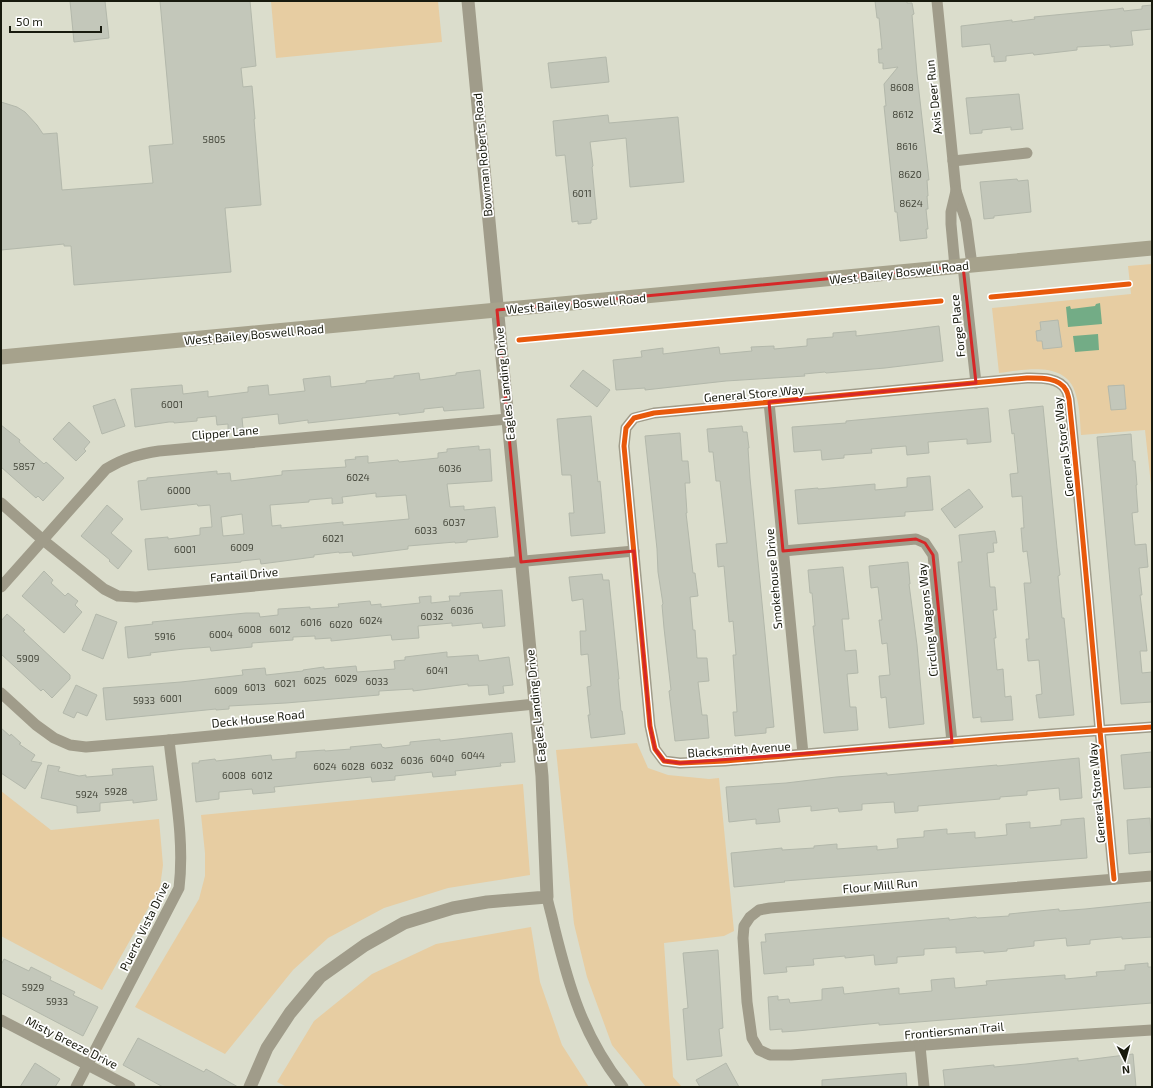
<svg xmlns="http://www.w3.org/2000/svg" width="1153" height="1088" viewBox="0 0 1153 1088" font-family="'Exo 2',sans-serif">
<rect width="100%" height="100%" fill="#dbddcc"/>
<g fill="#e7cda2">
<path d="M271,1H438L442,42L276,58Z"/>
<path d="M1152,264V494L1145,430L1081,435C1080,422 1080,408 1076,395C1067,360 1025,370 999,373L992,308L1131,294L1128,266Z"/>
<path d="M637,743L648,768L668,775L709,779L719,778L734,931L724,936L664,943L673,1077L682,1087H646L612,1045L587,977L574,924L556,750Z"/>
<path d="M523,784L530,875L448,888L384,908L328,938L293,970L225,1054L135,1007L199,899L205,876V853L201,815Z"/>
<path d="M1,791L51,830L159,819L163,865L160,887L102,990L1,936Z"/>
<path d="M531,927L540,982L562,1045L589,1087H287L277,1082L314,1021L372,974L436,944Z"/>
</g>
<g fill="#73ac86">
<path d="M1100,303L1102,324L1068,327L1066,307L1070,306L1071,309L1095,306L1096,304Z"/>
<path d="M1098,334L1099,350L1075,352L1073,336Z"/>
</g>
<g fill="#c3c7ba" stroke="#b3b8ab" fill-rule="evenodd">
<path d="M70,1H105L109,38L74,42Z"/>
<path d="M160,1H250L256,66L241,68L243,87L252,86L255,119H254L261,205L225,208L231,272L74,285L71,246H64V244L1,250V102L17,107L25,112L37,125L43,134L57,133L62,190L153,183L149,146L173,144Z"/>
<path d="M875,1H907V3H912L914,14L912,15L917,74L929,180H927L928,196H927L928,209H926L928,229H926L927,238L900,241L897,212H895L884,106H886L884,84L898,67L883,69V63H879L878,49H882L879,18H877Z"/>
<path d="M1152,5V29L1131,31L1133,45L1110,47V45L1077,47V50L1034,55L1033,53L1006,56V61L994,62V56L992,57L990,44L962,47L961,26L1012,20V22L1035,19L1034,17L1117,9L1123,8L1124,11L1142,9V6Z"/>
<path d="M606,57L609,82L551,88L548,63Z"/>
<path d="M1019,94L1023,129L1011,130V127L982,130V133L970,134L966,98Z"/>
<path d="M608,115L609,123L678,117L684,182L630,187L626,138L590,142L593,166L592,167L597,219L591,220V223L578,224V221L572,222L565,155L556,156L553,121Z"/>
<path d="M1017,179L1018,181L1028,180L1031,212L994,216V218L984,219L980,182Z"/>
<path d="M1058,320L1062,347L1043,349L1042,341H1037L1036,331L1041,330L1040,322Z"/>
<path d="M939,326L943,361L885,368L826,373L825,372L804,374L805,376L726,381L645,390V388L616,390L613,360L642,357L641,351L663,348V354L719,347L720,354L752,351L751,347L774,346V349L807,346V339L833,337V333L856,331V336L892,332Z"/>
<path d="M480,370L484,408L444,411L443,407L424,409V412L399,415V413L308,423V420L279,424L278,414L242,418L243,428L228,430V424L217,425L216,416L197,418V421L174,423V422H169L135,427L131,389L182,385L183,394L208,391V397L248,392V387L268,385L269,395L305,391L303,379L330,376L331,387L366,383V381L394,378V376L419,373L420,380L456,375V373Z"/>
<path d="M583,370L610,390L597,407L570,386Z"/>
<path d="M1124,385L1126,409L1111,410L1108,386Z"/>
<path d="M115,399L125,426L102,434L93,406Z"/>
<path d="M1043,406L1057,548L1060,575L1058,576L1062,618H1064L1074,715L1039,718L1036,695L1042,694L1039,660L1028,661L1026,639H1029L1024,583H1031L1027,551L1023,552L1021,528H1024L1022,496L1012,497L1010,474L1018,473L1014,433L1012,434L1009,410Z"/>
<path d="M988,408L991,442L967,444V439L928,442L929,453L907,455L906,446L871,449L872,453L844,455V458L822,460L821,450L794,452L792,427L846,423V421Z"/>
<path d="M591,416L598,482L600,481L605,533L571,536L569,513H574L571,475H562L557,419Z"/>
<path d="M69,422L90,442L84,449L86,451L76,461L53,439Z"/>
<path d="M1,425L20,440L19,442L44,464L46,462L64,478L43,501L38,496L36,498L1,467Z"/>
<path d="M742,426L743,432H747L749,448H748L750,478L774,727L766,728V733L735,736L733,712H737L733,655H736L733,621L729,622L724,566L718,567L716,544L727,543L720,481H716L713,452H709L707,429Z"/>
<path d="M680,433L682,461H688L690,483H685L687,513H686L693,573H695L698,596L690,597L693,630H695L697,658H707L709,681L698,682L702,715H707L709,738L675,741L669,691L671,690L664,628L662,605L663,604L658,572L657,549L645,436Z"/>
<path d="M1131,434L1133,461H1135L1137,485H1136L1138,512L1132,513L1135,545L1146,544L1148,567L1139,568L1142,595H1140L1147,651H1140L1142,673L1152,672V702L1121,704L1097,437Z"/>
<path d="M479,446V450L490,449L492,481L447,484L450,507L464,506V510L495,507L498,537L467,540V542L455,543V542L408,546V549L353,556L352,552L339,553V552L314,555V557L261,564L260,559L241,561V562L148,570L145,539L168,537V539L200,535V528L212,527L210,505L198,506L197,504L141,510L138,481L147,480V478L217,471V474L230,473L231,481L282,475V471L346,467L345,460L356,459L355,457L368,456V463L398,460L399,462L438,458V453L447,452V449ZM376,493V497L406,495L409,519L343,525V522L281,528V525L272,526L270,505L309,502V500L332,498V504L343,503L342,497ZM242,514L244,534L223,536L221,517Z"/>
<path d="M930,476L933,510L905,512V516L798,524L795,490L818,488V489L875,484V490L907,487V478Z"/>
<path d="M969,489L983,507L955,528L941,509Z"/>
<path d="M107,505L123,519L111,533L132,551L118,569L109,561L110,560L81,536Z"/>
<path d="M995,531L997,543H993L994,552L987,553L990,587H995L997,610H993L996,638H994L997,670L1003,669L1005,697L1011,696L1013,720L981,722V717L973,718L958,562H962L959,535Z"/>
<path d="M908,562L910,584H909L917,645L924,724L889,728L886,697L881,698L879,676L890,675L887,643L882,644L879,620H882L878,587L871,588L869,566Z"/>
<path d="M843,567L849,619H842L845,651L856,650L858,673L847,674L850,707H856L858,730L824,733L813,626H815L812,593H810L808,570Z"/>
<path d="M44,571L53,580L51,583L65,596L68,593L78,601L75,605L82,612L64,633L22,596Z"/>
<path d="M602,574L603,580H609L619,679H618L621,711H622L625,734L591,738L588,715H590L587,687L591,686L588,654L581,655L580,631H586L583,599L572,601L569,577Z"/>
<path d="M502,590L505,626L483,628L482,623L452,626V623L418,626L419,638L392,640L391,635L331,641V638L315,639V636L293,637V640L252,643V647L211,651L210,647L184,649L150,653L151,655L128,658L125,627L153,624L152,622L246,613H259L260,617L278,615V609L310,607V609L339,607L338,604L370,601L371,605L381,604V607L420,603L419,597L431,596V603L450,601L449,596H460V593Z"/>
<path d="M7,614L25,630L23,631L70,675V679L52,698L43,689L41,691L1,654V621Z"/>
<path d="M96,614L117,622L103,659L82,650Z"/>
<path d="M447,652V657L478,655L479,661L509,657L513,685L503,686L504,693L489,695L488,685L468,686V684L413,691V689L379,691V695L286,703L229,706V709L216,710V709L106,720L103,688L181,682L243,675L242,670L265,668L266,675L303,671V670L324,667V669L356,666L357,672L395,669L394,661L405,660V657Z"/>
<path d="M76,685L97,695L87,716L77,712L74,718L63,713Z"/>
<path d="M1,728L10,736L11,734L21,743L19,744L35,755L31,761L42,763L25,789L1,773Z"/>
<path d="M512,733L515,762L500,763L501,766L455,771L456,775L433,777L432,772L395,776V780L372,782L371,777L274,787L275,792L253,794L252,789L219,792V799L196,802L192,763H199V761L215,759L216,761L271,755L272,760L296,758V752L325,750V751L351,749L350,747L381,744L382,747L385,748L410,745V742L440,739V741Z"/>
<path d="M1152,752V787L1124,789L1121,755Z"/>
<path d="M1079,758L1082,798L1060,800L1059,788L1027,791V795L1000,797V799L918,806V811L895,813L894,802L862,804V810L839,812L838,808L811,811V806L778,809L780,822L756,824V819L729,822L726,787L786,783L836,777L887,773V775L997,765V766Z"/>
<path d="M48,765L60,767L58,771L79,776L86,775V777L113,775L112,769L153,766L157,800L133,803V800L100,803V811L77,813V806L41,798Z"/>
<path d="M1084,818L1087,858L784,881L785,882L734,887L731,853L782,848V850L814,848V846L837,844V849L877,846V850L898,848L897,839L924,837V831L947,829V834L975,832V838L1007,835L1006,824L1030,822V828L1061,825V820Z"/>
<path d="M1150,818L1152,852L1129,854L1127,820Z"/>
<path d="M1152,902V937L1122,939V937L1090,940V944L1067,946L1066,938L1034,941V946L1007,949V951L984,953V951L956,953V947L924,949V955L897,957V963L875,965L874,955L845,958V956L813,959L814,965L786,967L787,972L764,974L761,942H766L765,934L949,918V920L976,917L977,918L1009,916V914L1059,909V911L1085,909Z"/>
<path d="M718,950L723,1028L719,1029L722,1056L687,1060L683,1009L688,1008L683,953Z"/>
<path d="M4,959L29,971L31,967L51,977L50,980L75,992L73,995L98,1007L83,1036L1,993V965Z"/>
<path d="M1148,963V967H1152V1003L906,1023L879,1025V1023L797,1031L782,1032V1029L770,1030L768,997L778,996V1000L789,999L790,1003L822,1000V989L843,987L844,994L899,988V994L932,991L931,980L954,978L955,988L987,985L986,981L1010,979L1065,975V979L1097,976L1096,972L1125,970V965Z"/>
<path d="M138,1038L204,1072L206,1069L238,1087H163L123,1065Z"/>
<path d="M1133,1054L1136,1087H945L943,1070L994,1065V1067L1026,1064L1078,1058V1061Z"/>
<path d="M35,1063L60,1079L55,1087H20Z"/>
<path d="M726,1063L739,1087H700L696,1080Z"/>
<path d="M906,1073L907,1087H822V1080Z"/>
</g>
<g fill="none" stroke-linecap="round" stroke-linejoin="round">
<g stroke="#a09c8a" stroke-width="11">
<path d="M937,1L956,191L966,221L972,265"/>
<path d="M953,161L1027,153"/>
<path d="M963,266L976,383"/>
<path d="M955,267L951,224V212L956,191"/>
<path d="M769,402L803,754"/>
<path d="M1,503L43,540L104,589L118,596L136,597L634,551"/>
<path d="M783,551L916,539L925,543L933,555L952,742"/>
<path d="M1,587L106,469C124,458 139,454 159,451L508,419"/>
<path d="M1,693L36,725L54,738L70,745L86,747L169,740L535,704"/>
<path d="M1152,876L770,908L759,910L750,917L744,926L743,938L747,1002L752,1038L759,1050L770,1055H791L993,1040L1152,1030"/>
<path d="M1114,879C1098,720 1086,559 1069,399C1068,396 1068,393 1066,390C1059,377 1039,378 1027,378L654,413L634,418L626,428L624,446L650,726L655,749L664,761L680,763L725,761C867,749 1009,736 1152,727"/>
<path d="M547,897C549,907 552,916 554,926C569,987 583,1036 623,1087"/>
<path d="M1,1020L130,1087"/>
<path d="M920,1046L924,1087"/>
<path d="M76,1087L179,888C185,839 174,789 169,740"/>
</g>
<path stroke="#a09c8a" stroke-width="13" d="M250,1087L267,1048L290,1013L320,977L365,945L404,923L453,908L487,902L547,897L542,776L468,1"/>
<path stroke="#a6a28c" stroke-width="15" d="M1,357L1152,248"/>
<defs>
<g id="cycleway">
<path d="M991,297L1129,284"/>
<path d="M519,340L941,301"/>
<path d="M1114,879C1098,720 1086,559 1069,399C1068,396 1068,393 1066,390C1059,377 1039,378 1027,378L654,413L634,418L626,428L624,446L650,726L655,749L664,761L680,763L725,761C867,749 1009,736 1152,727"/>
</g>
</defs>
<use href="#cycleway" stroke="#fff" stroke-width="8"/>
<use href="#cycleway" stroke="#e8590c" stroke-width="5"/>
</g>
<path fill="none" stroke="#d62828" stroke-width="3" stroke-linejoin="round" d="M963,266L976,383L769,402L783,551L916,539L925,543L933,555L952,742L680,763L664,761L655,749L650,726L634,551L521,562L497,310Z"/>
<g text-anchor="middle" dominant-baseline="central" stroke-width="3.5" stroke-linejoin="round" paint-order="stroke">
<g font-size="10" fill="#44463a">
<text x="902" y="87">8608</text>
<text x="903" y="114">8612</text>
<text x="214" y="139">5805</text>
<text x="907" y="146">8616</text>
<text x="910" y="174">8620</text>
<text x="582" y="193">6011</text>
<text x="911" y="203">8624</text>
<text x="172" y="404">6001</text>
<text x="24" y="466">5857</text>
<text x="450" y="468">6036</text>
<text x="358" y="477">6024</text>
<text x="179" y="490">6000</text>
<text x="454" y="522">6037</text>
<text x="426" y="530">6033</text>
<text x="333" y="538">6021</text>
<text x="242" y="547">6009</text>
<text x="185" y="549">6001</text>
<text x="462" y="610">6036</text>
<text x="432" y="616">6032</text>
<text x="371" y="620">6024</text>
<text x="311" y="622">6016</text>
<text x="341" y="624">6020</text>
<text x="250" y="629">6008</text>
<text x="280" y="629">6012</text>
<text x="221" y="634">6004</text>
<text x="165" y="636">5916</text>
<text x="28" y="658">5909</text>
<text x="437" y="670">6041</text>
<text x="346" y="678">6029</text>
<text x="315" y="680">6025</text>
<text x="377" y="681">6033</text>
<text x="285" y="683">6021</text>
<text x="255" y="687">6013</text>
<text x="226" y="690">6009</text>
<text x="171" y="698">6001</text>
<text x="144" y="700">5933</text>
<text x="473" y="755">6044</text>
<text x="442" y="758">6040</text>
<text x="412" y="760">6036</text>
<text x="382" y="765">6032</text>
<text x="325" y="766">6024</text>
<text x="353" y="766">6028</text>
<text x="234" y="775">6008</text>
<text x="262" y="775">6012</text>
<text x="116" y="791">5928</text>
<text x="87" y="794">5924</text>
<text x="33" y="987">5929</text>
<text x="57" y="1001">5933</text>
</g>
<g font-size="12" fill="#181a0e" stroke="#fff">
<text transform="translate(933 97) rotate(-96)">Axis Deer Run</text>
<text transform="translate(482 155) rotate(-95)">Bowman Roberts Road</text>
<text transform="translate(899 272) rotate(-6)">West Bailey Boswell Road</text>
<text transform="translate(576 303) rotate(-5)">West Bailey Boswell Road</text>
<text transform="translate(957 326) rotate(-96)">Forge Place</text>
<text transform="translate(254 334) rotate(-5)">West Bailey Boswell Road</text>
<text transform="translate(504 384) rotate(-96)">Eagles Landing Drive</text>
<text transform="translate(754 393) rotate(-5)">General Store Way</text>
<text transform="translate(225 432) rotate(-5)">Clipper Lane</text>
<text transform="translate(1063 447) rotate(-97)">General Store Way</text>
<text transform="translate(244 574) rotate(-5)">Fantail Drive</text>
<text transform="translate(773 579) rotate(-95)">Smokehouse Drive</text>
<text transform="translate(927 620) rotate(-96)">Circling Wagons Way</text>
<text transform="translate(535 706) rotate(-96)">Eagles Landing Drive</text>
<text transform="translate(258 718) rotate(-6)">Deck House Road</text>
<text transform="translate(739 749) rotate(-4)">Blacksmith Avenue</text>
<text transform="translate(1096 793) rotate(-95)">General Store Way</text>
<text transform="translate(880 885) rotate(-5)">Flour Mill Run</text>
<text transform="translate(144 926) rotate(-64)">Puerto Vista Drive</text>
<text transform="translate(954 1030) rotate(-5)">Frontiersman Trail</text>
<text transform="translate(72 1042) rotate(27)">Misty Breeze Drive</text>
</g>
</g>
<rect width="1153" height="1088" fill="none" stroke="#181a0e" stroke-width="4"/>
<g transform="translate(1125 1060) rotate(174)" stroke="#ffffff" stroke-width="3" paint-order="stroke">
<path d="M0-3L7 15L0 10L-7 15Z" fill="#181a0e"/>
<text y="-6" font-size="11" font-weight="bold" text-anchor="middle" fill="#181a0e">N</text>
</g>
<path d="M10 26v6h91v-6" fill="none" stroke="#181a0e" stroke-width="2"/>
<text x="16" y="26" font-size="12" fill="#181a0e" stroke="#ffffff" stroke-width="3" paint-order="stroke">50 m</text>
</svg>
